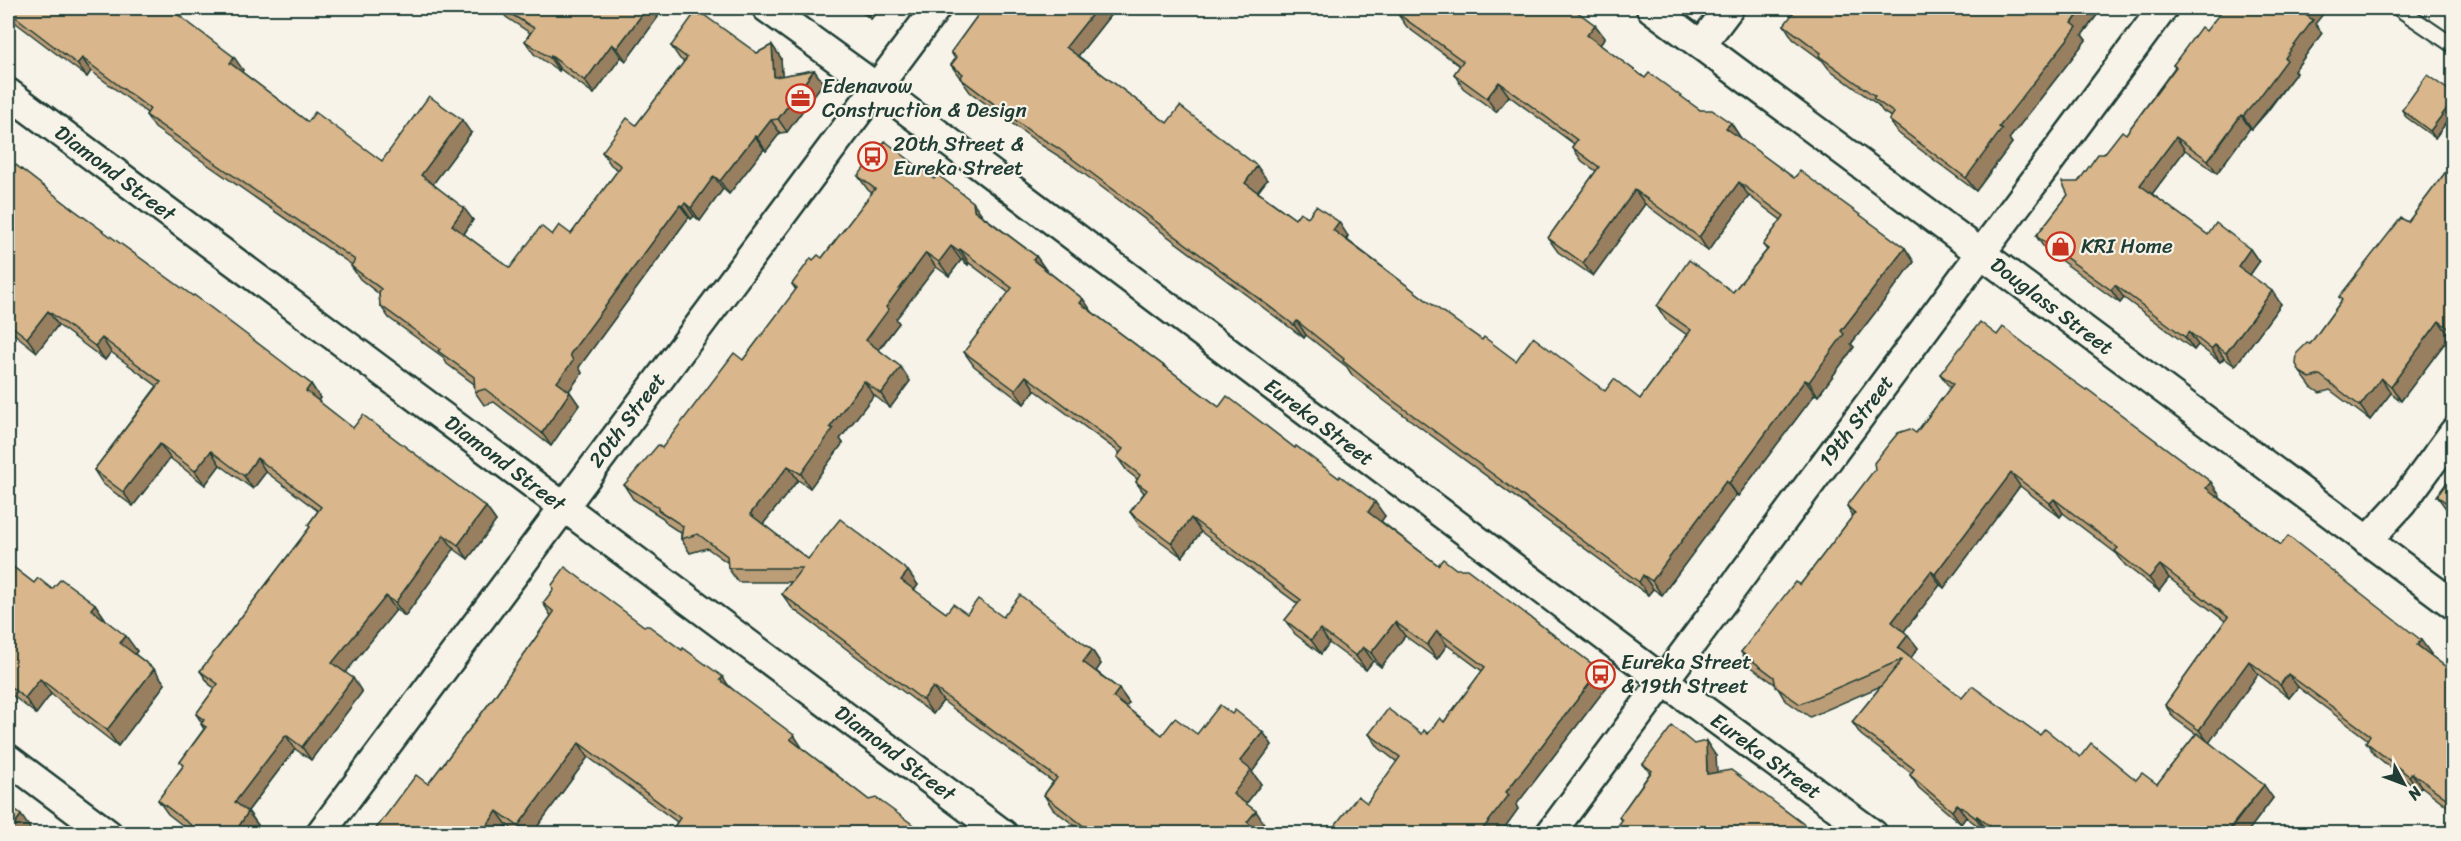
<svg xmlns="http://www.w3.org/2000/svg" width="2461" height="841" viewBox="0 0 2461 841" font-family="Sriracha,sans-serif">
<rect width="100%" height="100%" fill="#f7f3e8"/>
<filter id="ink" filterUnits="userSpaceOnUse"><feTurbulence type="fractalNoise" baseFrequency=".0167" numOctaves="2"/><feDisplacementMap in="SourceGraphic" scale="12" xChannelSelector="R" yChannelSelector="G"/><feConvolveMatrix kernelMatrix="1 2 1 2 8 2 1 2 1" color-interpolation-filters="sRGB"/></filter>
<g filter="url(#ink)">
<g fill="none" stroke-linecap="round" stroke-linejoin="round">
<defs>
<path id="lane" d="M2398,8L2454,46"/>
<g id="street">
<path d="M767,8L876,87L1664,681L1873,834"/>
<path d="M1651,8L2454,605"/>
<path d="M1701,45L1729,8"/>
<path d="M8,93L1003,834"/>
<path d="M2367,541L2402,503L2454,432"/>
<path d="M8,759L108,834"/>
<path d="M320,834L936,8"/>
<path d="M1550,834L2163,8"/>
</g>
</defs>
<use href="#lane" stroke="#1f3d34" stroke-width="18"/>
<use href="#street" stroke="#1f3d34" stroke-width="33"/>
<use href="#lane" stroke="#f7f3e8" stroke-width="14"/>
<use href="#street" stroke="#f7f3e8" stroke-width="28"/>
</g>
<g fill="#bb9d78" stroke="#1f3d34" stroke-width="1.5" fill-rule="evenodd">
<path d="M8,8L243,70L242,72L308,122L382,161L471,133L433,184L473,220L464,234L510,268L552,235L571,234L618,170L611,165L602,152L636,125L684,62L680,59L671,46L757,53L772,45L781,58L782,76L814,70L823,83L787,132L780,133L766,151L764,149L729,194L723,189L700,221L694,216L691,219L689,217L579,367L582,373L569,391L579,405L551,446L494,402L484,405L475,392L474,384L447,364L443,357L389,318L380,305L379,294L360,279L351,266L352,265L155,128L146,115L147,113L91,71L87,77L8,17Z"/>
<path d="M499,8H652L658,17L626,61L621,57L594,94L560,69L559,71L534,54L525,41L530,33L506,17Z"/>
<path d="M856,8H880L871,19Z"/>
<path d="M983,8H1110L1109,9L1112,13L1078,56L1167,123L1267,180L1258,192L1295,219L1308,217L1348,236L1346,239L1430,303L1482,340L1516,361L1605,391L1640,399L1687,335L1666,320L1657,306L1733,292L1767,250L1763,245L1781,220L1749,196L1708,251L1645,204L1593,276L1558,252L1548,238L1596,171L1582,161L1572,147L1574,144L1509,96L1496,112L1463,88L1454,74L1460,66L1407,27L1397,13L1595,25L1605,38L1600,45L1645,78L1700,110L1731,123L1740,137L1739,138L1794,178L1905,248L1914,262L1851,344L1854,347L1818,396L1815,394L1738,496L1736,495L1662,595L1653,589L1648,595L1386,402L1352,375L1347,367L1306,335L1304,338L1068,162L1041,145L970,92L951,65L955,59L951,52Z"/>
<path d="M1967,8H2099L2096,12L2097,15L2082,35L2086,40L2009,139L2012,143L1976,191L1898,133L1889,120L1891,117L1883,112L1878,105L1829,69L1823,61L1793,39L1784,25L1964,12Z"/>
<path d="M2315,24L2322,33L2294,71L2296,73L2267,112L2252,129L2250,128L2217,173L2185,150L2152,194L2208,235L2250,249L2259,262L2250,275L2281,304L2235,366L2224,358L2220,362L2198,345L2194,350L2124,298L2120,303L2045,249L2036,236L2078,182L2104,154L2126,134L2175,67L2173,65L2206,31Z"/>
<path d="M2454,94V112L2435,138L2406,117L2402,110Z"/>
<path d="M8,159L74,210L311,384L320,398L318,401L353,428L486,507L496,521L468,559L454,549L405,616L396,610L345,673L362,692L311,760L295,749L248,811L258,825L253,834H194L168,814L158,800L183,766L180,762L204,729L201,724L202,723L196,714L215,688L210,685L200,671L310,527L308,525L318,511L266,472L253,489L220,465L205,485L170,458L133,506L103,484L94,470L157,386L111,352L105,360L58,325L37,352L8,329Z"/>
<path d="M2454,161V339L2450,336L2401,401L2391,393L2370,420L2330,390L2320,393L2311,387L2300,372L2310,344L2342,300L2339,297L2408,222Z"/>
<path d="M858,176L983,216L1036,256L1045,269L1083,299L1091,311L1219,407L1385,516L1381,521L1438,565L1609,684L1516,805L1518,809L1500,834H1324L1332,829L1367,803L1397,762L1379,748L1369,734H1428L1444,722L1482,671L1447,645L1437,659L1405,636L1381,667L1373,661L1366,670L1329,643L1321,654L1295,634L1285,620L1298,604L1201,532L1182,557L1140,526L1130,512L1144,493L1136,482L1137,479L1127,471L1117,457L1120,453L1035,390L1024,404L974,366L964,352L1009,293L969,263L968,265L961,260L949,276L936,267L896,319L899,323L879,350L910,381L890,408L874,395L840,439L843,443L810,488L798,480L763,524L808,559L908,571L918,585L914,590L946,613L1003,617L1092,650L1101,664L1096,671L1119,689L1129,703L1126,707L1162,735L1197,734L1232,714L1263,732L1272,745L1252,772L1261,784L1246,804L1265,825L1260,832L1262,834H1086L1053,809L1044,795L1053,782L943,701L933,714L792,608L782,594L791,582H738L728,568V563L707,548L690,553L681,539V533L667,524L663,518L633,499L624,485L662,448L743,360L796,290L792,284L813,260L822,258L872,193L868,190Z"/>
<path d="M1997,335L2220,496L2219,497L2281,545L2431,654L2430,655L2454,673V811L2421,786L2418,790L2375,755L2366,742L2367,739L2298,687L2289,698L2258,674L2209,742L2273,798L2246,834H1992L1987,830L1985,831L1966,817L1961,824L1919,788L1910,775L1911,773L1861,735L1852,722L1881,686L1810,717L1785,700L1776,685L1750,666L1741,652L1800,585L1853,516L1847,506L1916,433L1950,388L1940,374ZM2020,486L2060,517L2063,513L2117,554L2125,565L2159,591L2169,578L2225,621L2165,705L2174,718L2196,734L2157,784L2136,780L2080,757L2040,735L1962,698L1910,658L1918,648L1904,631L1940,585L1944,588Z"/>
<path d="M2454,473V515L2447,510L2437,496Z"/>
<path d="M8,563L34,583L95,604L106,620L137,651L135,654L154,669L165,684L118,746L51,694L36,714L8,692Z"/>
<path d="M543,603L644,626L729,686L803,749L869,800L926,834H678L674,827L677,822L588,757L532,834H519L507,825L500,834H372L428,784L494,697L551,616Z"/>
<path d="M1694,744L1716,756L1621,821L1619,817L1650,773L1643,764Z"/>
</g>
<g fill="#987f61" stroke="#1f3d34" stroke-width="1.5">
<path d="M647,8H652L658,17L626,61L617,48Z"/>
<path d="M863,8H880L871,19Z"/>
<path d="M1097,8H1110L1109,9L1112,13L1075,60L1066,47Z"/>
<path d="M2083,8H2099L2096,12L2097,15L2082,35L2086,40L2009,139L2012,143L1976,191L1966,178L1999,127Z"/>
<path d="M2309,8H2328L2315,24L2322,33L2294,71L2296,73L2252,129L2243,116L2285,58L2304,14Z"/>
<path d="M1595,25L1605,38L1597,49L1587,35Z"/>
<path d="M612,44L621,57L594,94L585,81Z"/>
<path d="M772,45L781,58L783,90L774,77Z"/>
<path d="M551,56L560,69L559,71L550,58Z"/>
<path d="M234,57L243,70L239,76L230,63Z"/>
<path d="M82,58L91,71L87,77L77,64Z"/>
<path d="M814,70L823,83L787,132L778,119Z"/>
<path d="M1499,82L1509,96L1496,112L1487,98Z"/>
<path d="M2454,99V112L2435,138L2430,131Z"/>
<path d="M2241,115L2250,128L2217,173L2208,160Z"/>
<path d="M462,120L471,133L430,188L421,175Z"/>
<path d="M771,120L780,133L766,151L757,138Z"/>
<path d="M1731,123L1740,137L1736,142L1726,128Z"/>
<path d="M755,136L764,149L729,194L720,181Z"/>
<path d="M2176,137L2185,150L2149,198L2140,185Z"/>
<path d="M1257,166L1267,180L1254,196L1245,183Z"/>
<path d="M714,176L723,189L700,221L691,208Z"/>
<path d="M1739,182L1749,196L1708,251L1699,237Z"/>
<path d="M1635,190L1645,204L1593,276L1583,263Z"/>
<path d="M973,202L983,216L974,210Z"/>
<path d="M685,203L694,216L691,219L682,206Z"/>
<path d="M680,205L689,217L579,367L582,373L566,395L557,382L570,354Z"/>
<path d="M464,208L473,220L461,238L452,225Z"/>
<path d="M1339,222L1348,236L1343,244L1333,230Z"/>
<path d="M951,246L961,260L949,276L939,262Z"/>
<path d="M1905,248L1914,262L1851,344L1854,347L1818,396L1809,382L1841,331Z"/>
<path d="M960,249L969,263L968,265L958,251Z"/>
<path d="M2250,249L2259,262L2247,279L2238,266Z"/>
<path d="M926,253L936,267L896,319L899,323L875,354L866,340L886,307Z"/>
<path d="M1036,256L1046,270L1033,260Z"/>
<path d="M2115,285L2124,298L2120,303L2111,290Z"/>
<path d="M2272,291L2281,304L2235,366L2226,353Z"/>
<path d="M1083,299L1093,313L1080,303Z"/>
<path d="M48,311L58,325L37,352L27,338Z"/>
<path d="M1297,321L1306,335L1304,338L1294,325Z"/>
<path d="M2439,321L2450,336L2401,401L2391,386Z"/>
<path d="M2189,332L2198,345L2194,350L2185,337Z"/>
<path d="M102,338L111,352L105,360L95,346Z"/>
<path d="M2215,345L2224,358L2220,362L2211,349Z"/>
<path d="M901,367L910,381L890,408L881,394Z"/>
<path d="M1026,376L1035,390L1024,404L1015,390Z"/>
<path d="M2381,378L2391,393L2370,420L2360,406Z"/>
<path d="M1805,380L1815,394L1738,496L1729,483Z"/>
<path d="M864,381L874,395L840,439L843,443L810,488L801,474L830,427Z"/>
<path d="M311,384L320,398L315,405L306,391Z"/>
<path d="M570,392L579,405L551,446L542,433Z"/>
<path d="M160,444L170,458L133,506L123,492Z"/>
<path d="M211,451L220,465L205,485L195,471Z"/>
<path d="M257,458L266,472L253,489L244,476Z"/>
<path d="M788,466L798,480L760,528L750,514Z"/>
<path d="M2011,473L2020,486L1944,588L1935,574Z"/>
<path d="M1726,481L1736,495L1662,595L1652,581Z"/>
<path d="M2211,482L2220,496L2216,501L2206,488Z"/>
<path d="M2054,499L2063,513L2060,517L2050,503Z"/>
<path d="M1375,502L1385,516L1378,526L1368,512Z"/>
<path d="M486,507L496,521L468,559L458,545Z"/>
<path d="M1191,518L1201,532L1182,557L1172,543Z"/>
<path d="M444,535L454,549L405,616L395,603Z"/>
<path d="M2160,565L2169,578L2159,591L2149,578Z"/>
<path d="M908,571L918,585L911,594L901,580Z"/>
<path d="M1931,571L1940,585L1901,635L1892,622Z"/>
<path d="M1643,575L1653,589L1648,595L1639,582Z"/>
<path d="M386,596L396,610L342,677L332,663Z"/>
<path d="M95,604L106,620L102,625L91,609Z"/>
<path d="M1395,622L1405,636L1381,667L1371,653Z"/>
<path d="M1320,629L1329,643L1321,654L1311,640Z"/>
<path d="M1437,631L1447,645L1437,659L1427,645Z"/>
<path d="M1908,635L1918,648L1908,662L1898,648Z"/>
<path d="M126,636L137,651L131,659L120,643Z"/>
<path d="M2421,640L2431,654L2427,659L2417,645Z"/>
<path d="M1363,647L1373,661L1366,670L1356,656Z"/>
<path d="M1092,650L1101,664L1093,676L1083,662Z"/>
<path d="M2249,661L2258,674L2209,743L2199,730Z"/>
<path d="M154,669L165,684L118,746L107,730Z"/>
<path d="M1600,670L1609,684L1516,805L1518,809L1500,834H1479L1506,792Z"/>
<path d="M2288,674L2298,687L2289,698L2280,685Z"/>
<path d="M723,677L732,691L720,680Z"/>
<path d="M353,678L362,692L311,760L302,747Z"/>
<path d="M40,679L51,694L36,714L25,698Z"/>
<path d="M933,687L943,701L933,714L923,700Z"/>
<path d="M1119,689L1129,703L1123,711L1113,697Z"/>
<path d="M1263,732L1272,745L1252,772L1261,784L1243,808L1233,794L1240,761Z"/>
<path d="M286,735L295,749L244,816L235,802Z"/>
<path d="M794,735L803,749L790,739Z"/>
<path d="M1706,741L1716,756L1718,789L1707,774Z"/>
<path d="M579,743L588,757L532,834H523L518,826Z"/>
<path d="M2412,773L2421,786L2418,790L2409,776Z"/>
<path d="M2264,785L2273,798L2246,834H2227Z"/>
<path d="M1957,804L1966,817L1961,824L1952,811Z"/>
<path d="M497,811L507,825L500,834H481Z"/>
<path d="M1256,811L1265,825L1259,834L1247,822Z"/>
<path d="M248,812L258,825L253,834H234Z"/>
<path d="M21,815L30,828L26,834H8Z"/>
<path d="M1977,816L1987,830L1985,831L1976,818Z"/>
</g>
<g fill="#d9b68b" stroke="#1f3d34" stroke-width="1.5">
<path d="M8,8H169L234,57L230,63L308,122L315,112L382,161L429,96L462,120L421,175L464,208L452,225L510,268L541,226L552,235L559,225L571,234L621,166L602,152L627,118L636,125L687,58L671,46L697,10L757,53L772,45L774,77L814,70L778,119L771,120L757,138L755,136L720,181L714,176L691,208L685,203L682,206L680,205L570,354L573,361L557,382L570,392L542,433L485,389L475,392L474,377L438,351L440,349L380,305L379,292L381,289L351,266L355,260L146,115L150,109L82,58L77,64L8,11Z"/>
<path d="M501,8H647L617,48L612,44L585,81L551,56L550,58L525,41L534,28Z"/>
<path d="M983,8H1097L1066,47L1167,123L1180,106L1257,166L1245,183L1295,219L1300,212L1308,217L1316,206L1339,222L1333,230L1430,303L1482,340L1484,337L1516,361L1533,337L1605,391L1614,379L1640,399L1691,330L1657,306L1689,260L1733,292L1768,249L1763,245L1784,216L1739,182L1699,237L1635,190L1583,263L1548,238L1599,167L1572,147L1577,140L1499,82L1487,98L1454,74L1463,61L1397,13L1401,8H1572L1595,25L1587,35L1645,78L1649,73L1700,110H1712L1731,123L1726,128L1794,178L1800,171L1905,248L1841,331L1844,334L1809,382L1805,380L1729,483L1726,481L1652,581L1643,575L1639,582L1376,388L1343,361L1344,359L1297,321L1294,325L1058,148L1031,132L960,78L963,74L951,65L957,57L951,52Z"/>
<path d="M1797,8H1958L1964,12L1967,8H2083L2072,23L2077,27L1999,127L2002,129L1966,178L1889,120L1894,113L1873,98L1875,96L1819,56L1821,53L1784,25Z"/>
<path d="M2224,8H2309L2304,14L2313,20L2285,58L2287,60L2258,99L2243,116L2241,115L2208,160L2176,137L2140,185L2208,235L2216,223L2250,249L2238,266L2272,291L2226,353L2215,345L2211,349L2189,332L2185,337L2115,285L2111,290L2036,236L2068,195L2062,182H2078L2098,154H2104L2122,131L2126,134L2176,67L2173,65L2201,27L2206,31Z"/>
<path d="M2427,75L2454,94V99L2430,131L2402,110Z"/>
<path d="M885,141L934,179L938,175L973,202L974,210L1036,256L1033,260L1083,299L1080,303L1219,407L1227,396L1295,448L1296,446L1339,478L1340,476L1375,502L1368,512L1438,565L1443,559L1456,569H1467L1600,670L1506,792L1509,795L1479,834H1324L1329,826L1332,829L1358,796L1367,803L1400,757L1369,734L1388,709L1422,734L1424,730L1428,734L1440,718L1444,722L1485,667L1437,631L1427,645L1395,622L1371,653L1363,647L1356,656L1320,629L1311,640L1285,620L1301,600L1191,518L1172,543L1130,512L1147,490L1136,482L1140,475L1117,457L1123,449L1026,376L1015,390L964,352L1012,288L960,249L958,251L951,246L939,262L926,253L886,307L889,309L866,340L901,367L881,394L864,381L830,427L833,429L801,474L788,466L750,514L808,559L840,519L908,571L901,580L946,613L953,604L967,614L978,599L1003,617L1020,595L1092,650L1083,662L1119,689L1113,697L1162,735L1175,718L1197,734L1220,705L1232,714L1235,710L1263,732L1240,761L1251,770L1233,794L1256,811L1247,822L1262,834H1094L1044,795L1057,778L933,687L923,700L782,594L802,568H728L727,556L698,534L681,539L683,526L658,510V507L624,485L658,445L662,448L734,353L743,360L797,288L792,284L811,258L813,260L818,255L822,258L875,189L858,176Z"/>
<path d="M8,159L74,210L193,296L194,295L280,360L311,384L306,391L353,428L363,415L486,507L458,545L444,535L395,603L386,596L332,663L353,678L302,747L286,735L235,802L248,812L234,834H203L158,800L184,765L180,762L206,727L201,724L204,720L196,714L218,684L200,671L310,527L308,525L321,507L257,458L244,476L211,451L195,471L160,444L123,492L94,470L161,382L102,338L95,346L48,311L27,338L8,323Z"/>
<path d="M2454,161V332L2439,321L2391,386L2381,378L2360,406L2320,375L2310,378L2300,372L2296,364L2297,353L2307,343L2310,344L2342,300L2339,297L2401,218L2408,222Z"/>
<path d="M1980,322L1997,335L2003,327L2069,378L2086,390L2087,389L2211,482L2206,488L2281,545L2288,536L2421,640L2417,645L2454,673V804L2412,773L2409,776L2366,742L2370,735L2288,674L2280,685L2249,661L2199,730L2165,705L2228,617L2160,565L2149,578L2115,551L2118,548L2054,499L2050,503L2011,473L1935,574L1931,571L1892,622L1908,635L1898,648L1962,698L1972,686L2040,735L2045,729L2080,757L2091,743L2136,780L2142,773L2157,784L2197,733L2264,785L2226,833L2227,834H2000L1977,816L1976,818L1957,804L1952,811L1910,775L1914,769L1852,722L1903,659L1800,704L1776,687L1774,677L1741,652L1795,582L1800,585L1855,513L1847,506L1875,469L1874,463L1888,445L1898,433L1910,429L1916,433L1953,384L1940,374Z"/>
<path d="M2454,473V508L2437,496Z"/>
<path d="M8,563L34,583L38,578L52,589L61,579L95,604L91,609L126,636L120,643L154,669L107,730L40,679L25,698L8,685Z"/>
<path d="M565,567L644,626H649L682,650L683,648L723,677L720,680L794,735L790,739L869,800L876,798L926,834H682L674,827L680,818L579,743L518,826L497,811L481,834H372L416,775L428,784L494,697L554,612L543,603L553,590L552,585Z"/>
<path d="M1672,726L1694,744L1706,741L1707,774L1731,770L1817,834H1612L1622,820L1619,817L1652,771L1643,764Z"/>
<path d="M8,804L21,815L8,833Z"/>
<path d="M356,832L368,834H356Z"/>
</g>
</g>
<defs>
<symbol id="office-ring" viewBox="-11 -11 22 22"><circle r="9.5" fill="#f7f3e8" stroke="#c8321e" stroke-width="1.5"/><path d="M-6-3h4V-5.5h4V-3h4V5H-6ZM-1-4.5V-3h2v-1.5ZM-6 0V1H6V0Z" fill="#c8321e"/></symbol>
<symbol id="bus-ring" viewBox="-11 -11 22 22"><circle r="9.5" fill="#f7f3e8" stroke="#c8321e" stroke-width="1.5"/><path d="M-5-6H5V4H4V6H2V4H-2V6H-4V4H-5ZM-3.5-4V0h7V-4ZM-3.5 1.2v1.5H-2V1.2ZM2 1.2v1.5H3.5V1.2Z" fill="#c8321e"/></symbol>
<symbol id="shop-ring" viewBox="-11 -11 22 22"><circle r="9.5" fill="#f7f3e8" stroke="#c8321e" stroke-width="1.5"/><path d="M-5-2.5h2.3a2.7 3.5 0 0 1 5.4 0H5L5.5 6h-11ZM-1.5-2.5h3a1.5 2.3 0 0 0-3 0Z" fill="#c8321e"/></symbol>
</defs>
<g fill-rule="evenodd">
<use href="#office-ring" x="784" y="82" width="33" height="33"/>
<use href="#bus-ring" x="856" y="140" width="33" height="33"/>
<use href="#shop-ring" x="2044" y="230" width="33" height="33"/>
<use href="#bus-ring" x="1584" y="658" width="33" height="33"/>
</g>
<g text-anchor="middle" dominant-baseline="central" stroke-width="4.5" stroke-linejoin="round" paint-order="stroke">
<g font-size="21" fill="#1f3d34" stroke="#f7f3e8" text-anchor="start">
<text x="822" y="86">Edenavow<tspan x="822" dy="24">Construction &amp; Design</tspan></text>
<text x="893" y="144">20th Street &amp;<tspan x="893" dy="24">Eureka Street</tspan></text>
<text x="2081" y="246">KRI Home</text>
<text x="1621" y="662">Eureka Street<tspan x="1621" dy="24">&amp; 19th Street</tspan></text>
</g>
<g font-size="21" fill="#1f3d34" stroke="#f7f3e8">
<text transform="translate(115 173) rotate(37)">Diamond Street</text>
<text transform="translate(2052 306) rotate(37)">Douglass Street</text>
<text transform="translate(627 420) rotate(-53)">20th Street</text>
<text transform="translate(1856 421) rotate(-53)">19th Street</text>
<text transform="translate(1319 422) rotate(37)">Eureka Street</text>
<text transform="translate(505 463) rotate(37)">Diamond Street</text>
<text transform="translate(895 753) rotate(37)">Diamond Street</text>
<text transform="translate(1766 756) rotate(36)">Eureka Street</text>
</g>
</g>
<rect width="2461" height="841" fill="none" stroke="#f7f3e8" stroke-width="30"/>
<rect x="15" y="15" width="2431" height="811" fill="none" stroke="#1f3d34" stroke-width="2" filter="url(#ink)"/>
<g transform="translate(2404 784) rotate(131)" stroke="#f7f3e8" stroke-width="4.5" paint-order="stroke">
<path d="M0-4.5L10 22L0 15L-10 22Z" fill="#1f3d34"/>
<text y="-9" font-size="16" font-weight="bold" text-anchor="middle" fill="#1f3d34">N</text>
</g>
</svg>
